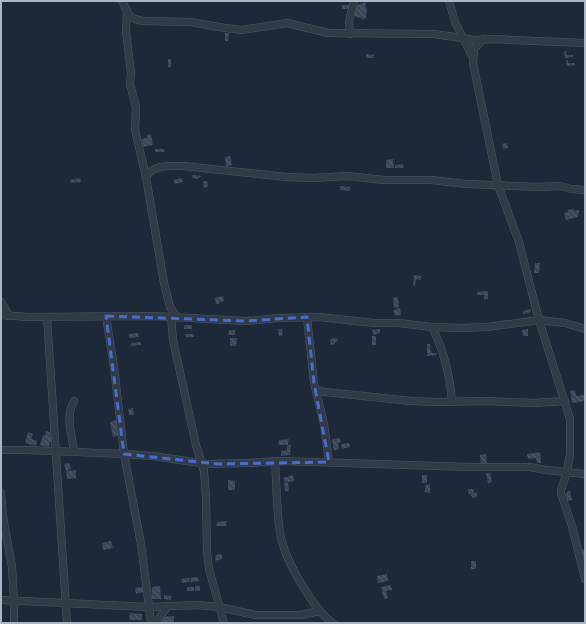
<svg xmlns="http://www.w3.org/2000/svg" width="586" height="624" viewBox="0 0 586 624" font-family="Quicksand,sans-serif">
<defs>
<pattern id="building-back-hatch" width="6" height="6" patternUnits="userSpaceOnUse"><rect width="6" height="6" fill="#394758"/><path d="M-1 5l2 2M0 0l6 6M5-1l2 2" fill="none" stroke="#535f6e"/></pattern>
</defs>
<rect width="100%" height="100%" fill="#1d2938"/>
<g fill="url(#building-back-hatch)">
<path d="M366,2L365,8L367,7L366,18L362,20L361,17L357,18L356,16H353L354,6Z"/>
<rect x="342" y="5" width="9" height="4"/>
<path d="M225,33H229L228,41H225Z"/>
<path d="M564,51H566L567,55H573V57L565,58Z"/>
<path d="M366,54L374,55L373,58H366Z"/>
<rect x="168" y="59" width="3" height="8"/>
<path d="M566,60H568V63H575V65L567,66Z"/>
<path d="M151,134L153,145L143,147L142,139L147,138V135Z"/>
<path d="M507,143L508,148L503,149L502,144Z"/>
<rect x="155" y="149" width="9" height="3"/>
<path d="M230,156L232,165L226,167L225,157Z"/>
<path d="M393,159L394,168H386V160Z"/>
<path d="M403,164L404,168H395V165Z"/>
<path d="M193,175L201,176L198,179L192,178Z"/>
<path d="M80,178L81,182L70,183V180Z"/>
<path d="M182,178L183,182L174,184V180Z"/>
<path d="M203,181H207L208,187L204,188Z"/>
<path d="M340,186L350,187V191L340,190Z"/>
<path d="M574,209V211L579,210L578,217L566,220L564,213L568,212V210Z"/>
<path d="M535,263H540L539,273H534Z"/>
<path d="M414,275L421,276V280L416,279L415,286H413Z"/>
<path d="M488,291V299H484V295H477V292Z"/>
<path d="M223,296L224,301L219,302V304H216L215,298Z"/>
<path d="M398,297L399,307L394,308L393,298Z"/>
<path d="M400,308L401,315L395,316L393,310Z"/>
<path d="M531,309V312L523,314V311Z"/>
<rect x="184" y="325" width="8" height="4"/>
<path d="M278,329H282L283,335L279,336Z"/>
<path d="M380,329V333L373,335L372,330Z"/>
<path d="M528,329V336H523L522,330Z"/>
<path d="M229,330H235V335H228Z"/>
<path d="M138,333L139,337L129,338V334Z"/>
<path d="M185,334H194V337H186Z"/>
<rect x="372" y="336" width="4" height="9"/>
<path d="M230,338H237L236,346H230Z"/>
<path d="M337,338L338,341L335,342V344L331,345L330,339Z"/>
<path d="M141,342V345L131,346V343Z"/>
<path d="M427,344H430L431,353H437V355L427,356Z"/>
<path d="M575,390L576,396L585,395V401L572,403L570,391Z"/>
<path d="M133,408L134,415H129L128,409Z"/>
<path d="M116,420L119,435L113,437L110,422Z"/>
<path d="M46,431L51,433L50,436L52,437L49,447L40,445L43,435L45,436Z"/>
<path d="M28,432L33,434L31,439L37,441L36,446L25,443Z"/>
<path d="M340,438L341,442L338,443L339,449L334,451L332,439Z"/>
<path d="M289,439L288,445H278L279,440Z"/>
<path d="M349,443L350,447L342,449L341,444Z"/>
<path d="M289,445H291L290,455L281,456V451L287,450V446Z"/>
<path d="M540,452L541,463H537L536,458L528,459L527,454Z"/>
<path d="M486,454L487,464L481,465L480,455Z"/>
<path d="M69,463L71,469L66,471L64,464Z"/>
<path d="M76,470V478L67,479L66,471Z"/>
<path d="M486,473H490L492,482L488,483Z"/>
<path d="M293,475L294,481L285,483L283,478Z"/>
<rect x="422" y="475" width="5" height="8"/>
<path d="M228,480L235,481V490H228Z"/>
<path d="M284,483H288L289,491H285Z"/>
<path d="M426,484L430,485V493L425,492Z"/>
<path d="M468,489H473L474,493H477V497L472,498L471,494L469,495Z"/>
<path d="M570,491L572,500L567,501L566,492Z"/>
<path d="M227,521L226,526H216L218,522Z"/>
<path d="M111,541L113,548L103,550L102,543Z"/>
<path d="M584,549L585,560L582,561L578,551Z"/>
<path d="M222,554V559L215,561L216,555Z"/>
<rect x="471" y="561" width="5" height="8"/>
<path d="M387,574L388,581L378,583L377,576Z"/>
<path d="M198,577L199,581L191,582L190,578Z"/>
<path d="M189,578L190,582L182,583L181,579Z"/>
<path d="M391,585L392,590L386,591L388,598L384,599L381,587Z"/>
<path d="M160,586L161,599H152V587Z"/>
<rect x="195" y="586" width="5" height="5"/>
<path d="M143,587L144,592L136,594L135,588Z"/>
<rect x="187" y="587" width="7" height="4"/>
<path d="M164,595L171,596V600L164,599Z"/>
<path d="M130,613L142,614V620H129Z"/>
<path d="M174,616V623H160L161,617Z"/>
</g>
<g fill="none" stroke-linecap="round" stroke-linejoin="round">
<defs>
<g id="minor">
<path d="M122,1L129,15L135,19L143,21L190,22L225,28L242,30L287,23L328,33L434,34L475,40L498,39L511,40L585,43"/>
<path d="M449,1L455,22L472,56"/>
<path d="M127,11L126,31L131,73L130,84L136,107L135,130L146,177L164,283L170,307L177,317"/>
<path d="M350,34L349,22L354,1"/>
<path d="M483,39L474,49L473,63L498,185L519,242L539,320L570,419V454L567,472L561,490V493L572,526L585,579"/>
<path d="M146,177C153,164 170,166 183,166L286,177L313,178L348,176L384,180H431L466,184L539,187L560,186L571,189L585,190"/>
<path d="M1,302L9,316"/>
<path d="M1,315L28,317L155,316L245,321L279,318L319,317L374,323H398L432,327L463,328L487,327L539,320L565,323L585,329"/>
<path d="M106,316L114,367L124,454L141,544L151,623"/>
<path d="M47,317L67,623"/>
<path d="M171,317L173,340L196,445L204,471L206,497L207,552L209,569L224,623"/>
<path d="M307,317L314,383L324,424L329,462"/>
<path d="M432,327C444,351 450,375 452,402"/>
<path d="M316,391L411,401L436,402L486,401L534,403L565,401"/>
<path d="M74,401C65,417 72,434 74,452"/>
<path d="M1,450H27L124,454L153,456L207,464L248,463L280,461L470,467H530L546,470L585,474"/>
<path d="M275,461C277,486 276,513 281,538C286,558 296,576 307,593C314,604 322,616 333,623"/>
<path d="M1,493L3,517L12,567L14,601V623"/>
<path d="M1,600L149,607L197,605L219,607L255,615H302L319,611"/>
<path d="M156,623L168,606"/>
</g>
</defs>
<use href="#minor" stroke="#4e5866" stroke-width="8"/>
<use href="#minor" stroke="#313b48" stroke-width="7"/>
</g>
<path fill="none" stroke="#476dd2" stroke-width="3" stroke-dasharray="8 5" stroke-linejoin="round" d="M106,316L245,321L307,317L314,383L329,462L218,464L124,454Z"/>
<rect width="586" height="624" fill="none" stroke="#aab5c5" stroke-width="4"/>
</svg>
